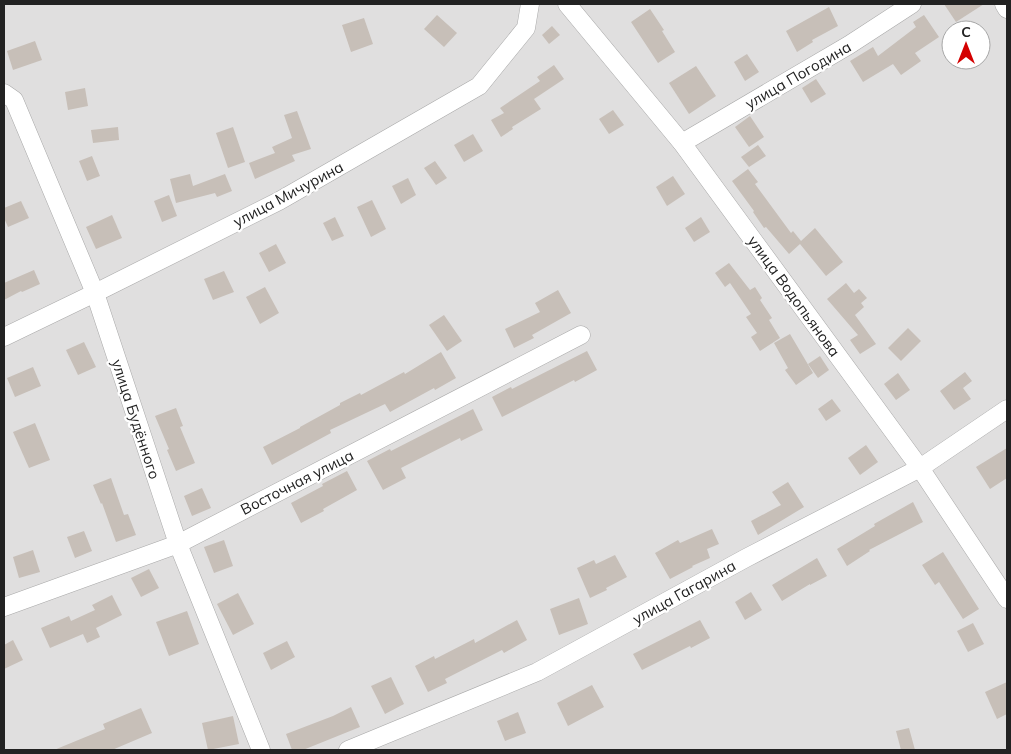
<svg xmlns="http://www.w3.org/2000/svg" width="1011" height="754" viewBox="0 0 1011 754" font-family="Mulish,sans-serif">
<rect width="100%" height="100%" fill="#f2efe9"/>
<path fill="#e0dfdf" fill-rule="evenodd" d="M4,4H1007V750H4ZM951,30H981V60H951Z"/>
<g fill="#c7bfb8">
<path d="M944,4H984L956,22Z"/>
<path d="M829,7L838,26L812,40L813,42L797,52L786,31Z"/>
<path d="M650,9L664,30L662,31L675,52L658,63L631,22Z"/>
<path d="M437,15L457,33L444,47L424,29Z"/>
<path d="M924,15L939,37L915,53L921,61L901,75L893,64L863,82L850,61L873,47L878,56L916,27L913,22Z"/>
<path d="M364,18L373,44L351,52L342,25Z"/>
<path d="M552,26L560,35L549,44L542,35Z"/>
<path d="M35,41L42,60L13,70L7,51Z"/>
<path d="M747,54L759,72L745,81L734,62Z"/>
<path d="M554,65L564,79L534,99L541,109L512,127L513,129L501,137L491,120L504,113L500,108L540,81L537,77Z"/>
<path d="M696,66L716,96L689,114L669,83Z"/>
<path d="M816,79L826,94L811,103L802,88Z"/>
<path d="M85,88L88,106L68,110L65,92Z"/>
<path d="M613,110L624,125L609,134L599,119Z"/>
<path d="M297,111L311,149L292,155L295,161L255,179L249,163L275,153L272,147L292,138L284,115Z"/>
<path d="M750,116L764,137L749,147L735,127Z"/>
<path d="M118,127L119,140L93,143L91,130Z"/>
<path d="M233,127L245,162L228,168L216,133Z"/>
<path d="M473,134L483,151L464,162L454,145Z"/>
<path d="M758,145L766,156L749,167L741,157Z"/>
<path d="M92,156L100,176L87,181L79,161Z"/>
<path d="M435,161L447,178L436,185L424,168Z"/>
<path d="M748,169L758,182L755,184L791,233L793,231L801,241L815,228L843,262L826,276L800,244L789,254L766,227L764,228L753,212L754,211L732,181Z"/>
<path d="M190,174L193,186L225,174L232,191L217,197L215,193L176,203L170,179Z"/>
<path d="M673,176L685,194L667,206L656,187Z"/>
<path d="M408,178L416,195L401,204L392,186Z"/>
<path d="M169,195L177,216L162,222L154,201Z"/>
<path d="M372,200L386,229L371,237L357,207Z"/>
<path d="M21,201L29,218L8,227L4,218V208Z"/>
<path d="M112,215L122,238L96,249L86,227Z"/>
<path d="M335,217L344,236L332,241L323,223Z"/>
<path d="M701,217L710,232L694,242L685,228Z"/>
<path d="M276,244L286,263L269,272L259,253Z"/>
<path d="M729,263L750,290L755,287L762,298L760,300L772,318L769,320L780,338L760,351L751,337L757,333L746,317L751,314L730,283L725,287L715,273Z"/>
<path d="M34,270L40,284L22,292L21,291L4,300V283Z"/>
<path d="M224,271L234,292L213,300L204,279Z"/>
<path d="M846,283L854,293L859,289L867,298L861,303L864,307L855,315L876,344L860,354L850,340L858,335L827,299Z"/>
<path d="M265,287L279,313L260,324L246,297Z"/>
<path d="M558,290L571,313L532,335L534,338L514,348L505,329L540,312L535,303Z"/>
<path d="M444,315L462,341L447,351L429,325Z"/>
<path d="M908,328L921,341L901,361L888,348Z"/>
<path d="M790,334L813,373L796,385L785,370L788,368L774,343Z"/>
<path d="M84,342L96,367L78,375L66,350Z"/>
<path d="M587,351L597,370L575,382L574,380L502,417L492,397L511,387L512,389Z"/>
<path d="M441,352L456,378L435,390L434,388L390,412L385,404L330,430L331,433L272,465L263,447L300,428V427L340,405V403L360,393L361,395L404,372L405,374Z"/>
<path d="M820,356L829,370L818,378L808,364Z"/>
<path d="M33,367L41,386L15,397L7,378Z"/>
<path d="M965,372L972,381L963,388L971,399L954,410L940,391Z"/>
<path d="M898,373L910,390L896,400L884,384Z"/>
<path d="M832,399L841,411L826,421L818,409Z"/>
<path d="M176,408L183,426L180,427L195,463L176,471L167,450L169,449L155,416Z"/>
<path d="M473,409L483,430L461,441L460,438L401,468L406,478L383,490L367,461L390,449L391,451Z"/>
<path d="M35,423L50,460L29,468L13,432Z"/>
<path d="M866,445L878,462L860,475L848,458Z"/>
<path d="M1007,448V478L990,489L976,467Z"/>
<path d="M347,471L357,490L323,509L324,511L301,523L291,503L323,486L322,484Z"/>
<path d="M111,478L124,515L128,514L136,535L116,542L102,503L101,504L93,485Z"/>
<path d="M788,482L804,507L758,535L751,521L781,505L772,492Z"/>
<path d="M202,488L211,508L192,516L184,496Z"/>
<path d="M913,502L923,522L869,550L870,551L847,566L837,549L875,526L874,524Z"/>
<path d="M712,529L719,544L707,549L710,558L692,566L693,567L670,579L655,553L678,540L680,543Z"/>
<path d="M84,531L92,551L75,558L67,537Z"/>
<path d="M224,540L233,566L214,573L204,547Z"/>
<path d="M33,550L40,572L19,578L13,557Z"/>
<path d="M943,552L979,609L963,619L939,582L935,585L922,565Z"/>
<path d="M615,555L627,577L606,588L607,590L590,598L577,568L594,560L596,564Z"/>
<path d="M817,558L827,576L810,585V584L782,601L772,585Z"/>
<path d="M149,569L159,588L141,597L131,578Z"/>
<path d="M751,592L762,610L745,620L735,602Z"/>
<path d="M238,593L254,624L233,635L217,604Z"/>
<path d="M112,595L122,615L96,628L100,637L87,643L83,634L50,648L41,628L69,616L71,621L95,610L92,605Z"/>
<path d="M579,598L588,624L559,635L550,609Z"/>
<path d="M187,611L199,644L169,656L156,622Z"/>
<path d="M517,620L527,640L504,653L502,650L445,679L447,683L428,692L415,666L434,656L435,659L474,639L475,643Z"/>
<path d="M700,620L710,638L691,648L690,646L642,670L633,654Z"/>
<path d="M973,623L984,644L968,652L957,631Z"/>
<path d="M13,640L23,660L4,669V645Z"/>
<path d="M287,641L295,657L271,670L263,653Z"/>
<path d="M391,677L404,704L385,714L371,686Z"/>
<path d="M1007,682V714L997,719L985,692Z"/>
<path d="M592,685L604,707L568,726L557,703Z"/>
<path d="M351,707L360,727L303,750H292L286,734L333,716Z"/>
<path d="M141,708L152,733L112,750H54L105,729L103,724Z"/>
<path d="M518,712L526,733L505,741L497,721Z"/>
<path d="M233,716L239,744L208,750L202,723Z"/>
<path d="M909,728L915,750H901L896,731Z"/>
</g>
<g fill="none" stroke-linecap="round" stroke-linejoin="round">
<defs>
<g id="street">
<path d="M567,4L682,143L920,468L1007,599"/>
<path d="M1004,4L1007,9"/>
<path d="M4,93L14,100L95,293L178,544L261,750"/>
<path d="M682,143L849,45L912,4"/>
<path d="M4,337L95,293L279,201L479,86L526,28L530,4"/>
<path d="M4,607L178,544L581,335"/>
<path d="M348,750L537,672L746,558L920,468L1007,409"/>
</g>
</defs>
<use href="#street" stroke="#a9a9a9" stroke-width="19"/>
<use href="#street" stroke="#fff" stroke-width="18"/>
</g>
<g text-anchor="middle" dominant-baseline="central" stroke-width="4.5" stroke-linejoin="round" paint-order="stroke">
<g font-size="15" fill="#222" stroke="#fff">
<text transform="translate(798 75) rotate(-30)">улица Погодина</text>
<text transform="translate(288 194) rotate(-28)">улица Мичурина</text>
<text transform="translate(794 296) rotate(54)">улица Водопьянова</text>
<text transform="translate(136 419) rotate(72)">улица Будённого</text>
<text transform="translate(297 482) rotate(-27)">Восточная улица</text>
<text transform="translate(684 592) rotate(-29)">улица Гагарина</text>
</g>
</g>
<rect width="1011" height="754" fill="none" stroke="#222222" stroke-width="10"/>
<g transform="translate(966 45)"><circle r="24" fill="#ffffff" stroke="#a7a7a7"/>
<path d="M0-4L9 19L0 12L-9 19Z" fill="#d40000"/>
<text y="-8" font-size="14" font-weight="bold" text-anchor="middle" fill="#222222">С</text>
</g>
</svg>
